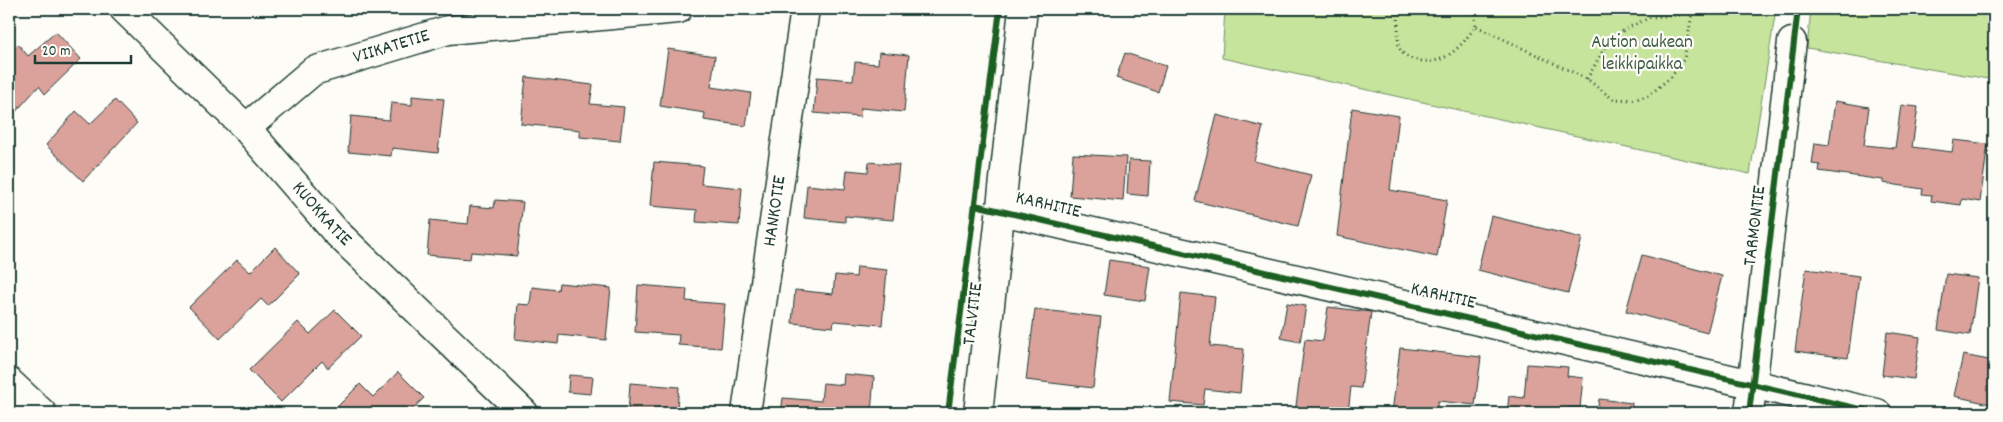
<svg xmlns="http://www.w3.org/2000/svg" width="2003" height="422" viewBox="0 0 2003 422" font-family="Dekko,sans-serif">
<rect width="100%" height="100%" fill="#fdfcf7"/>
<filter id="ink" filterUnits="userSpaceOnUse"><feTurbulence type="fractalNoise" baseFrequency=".02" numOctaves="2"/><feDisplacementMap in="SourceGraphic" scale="10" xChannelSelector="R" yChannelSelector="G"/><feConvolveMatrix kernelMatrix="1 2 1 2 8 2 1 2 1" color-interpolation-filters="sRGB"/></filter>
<g filter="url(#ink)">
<g fill="#c6e49b" stroke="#729068">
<path d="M1225,9H1776L1750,174L1222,58Z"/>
<path d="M1811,9H1994V80L1807,48Z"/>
</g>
<g fill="#dba19b" stroke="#1f3d34">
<path d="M56,32L81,59L45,94L39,86L11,117L9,115V52L18,44L28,56Z"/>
<path d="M668,49L715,56L711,87L751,93L746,126L704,120L705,113L660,106Z"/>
<path d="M879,52L909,55L904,112L861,108L860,117L814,113L817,77L853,80L855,62L878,64Z"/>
<path d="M1125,53L1166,66L1158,92L1116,78Z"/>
<path d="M526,77L593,85L590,104L624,107L620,141L580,137V130L521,124Z"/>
<path d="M412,96L444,99L438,153L392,148L391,156L348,152L351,116L389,120L391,103L412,105Z"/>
<path d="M115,100L137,123L83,181L46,145L76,111L90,124Z"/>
<path d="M1835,101L1869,107L1864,145L1895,148L1901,105L1918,107L1912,147L1952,152L1954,140L1988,144L1980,202L1962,199L1961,205L1931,201L1932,195L1922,194L1923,189L1883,183V180L1819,171L1820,165L1812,164L1815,143L1829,145Z"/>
<path d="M1352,108L1399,116L1390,190L1447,200L1437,257L1337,236Z"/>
<path d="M1217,115L1263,127L1254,161L1311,175L1298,226L1195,201Z"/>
<path d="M1073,154L1126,157L1123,201L1070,196Z"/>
<path d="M1129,160L1150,161L1148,196L1127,194Z"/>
<path d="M654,162L703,166L701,184L742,188L739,225L696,222L697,210L650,206Z"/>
<path d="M869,162L899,165L893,220L845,216V222L804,218L807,185L845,189L847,170L868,172Z"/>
<path d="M495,200L523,202L517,256L471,252L470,259L427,255L430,220L468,224L470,206L494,208Z"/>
<path d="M1491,216L1582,238L1568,293L1478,270Z"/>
<path d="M275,247L300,274L268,306L261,299L220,339L189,307L237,260L250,272Z"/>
<path d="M1642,255L1722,276L1707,333L1626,311Z"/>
<path d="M1109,260L1150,266L1145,301L1104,295Z"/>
<path d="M857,267L887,270L882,325L834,321L833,327L792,323L795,290L833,294L835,275L856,277Z"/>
<path d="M1806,269L1859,276L1848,358L1795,351Z"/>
<path d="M1946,274L1978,278L1970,335L1938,330Z"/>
<path d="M559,283L611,288L606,340L559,335L558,344L515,339L518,304L530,305L532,287L558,290Z"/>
<path d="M638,285L687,289L686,301L725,304L721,348L678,345L679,335L635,332Z"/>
<path d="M1181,293L1215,297L1210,346L1244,349L1240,393L1205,389L1203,405L1170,402Z"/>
<path d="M1287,303L1306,306L1300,342L1281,338Z"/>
<path d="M1328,307L1371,312L1361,388L1351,387L1348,413H1295L1305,339L1323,341Z"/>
<path d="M1035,309L1101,317L1093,388L1026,380Z"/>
<path d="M335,310L361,336L328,368L322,361L281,402L249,370L298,322L310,334Z"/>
<path d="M1887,332L1920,337L1914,379L1882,375Z"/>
<path d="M1400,348L1481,357L1475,405L1438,401L1436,413H1392Z"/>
<path d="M1963,355L1994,361V405L1954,396Z"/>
<path d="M1527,364L1568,367L1567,376L1583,378L1580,408L1569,407V413H1507L1509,396L1524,398Z"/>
<path d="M398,372L424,398L408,413H331L360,384L373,397Z"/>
<path d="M844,374L874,377L871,413H781L783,398L821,401L823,383L843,385Z"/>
<path d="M569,375L593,377L591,394L568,392Z"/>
<path d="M630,383L679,387L677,407L716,409V413H628Z"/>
<path d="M1599,399L1632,403L1631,413H1597Z"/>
</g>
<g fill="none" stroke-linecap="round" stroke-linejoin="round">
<defs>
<g id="street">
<path id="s1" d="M124,9L246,128L336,232L524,413"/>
<path id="s2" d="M246,128L313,71L448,30L678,9"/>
<path d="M1002,211L1877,413"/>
<path id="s3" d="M746,413L805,9"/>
<path d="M978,413L1023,9"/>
<path d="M1749,413L1792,42"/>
</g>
<path id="highway" d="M9,382L42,413"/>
</defs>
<use href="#street" stroke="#1f3d34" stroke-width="31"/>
<use href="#highway" stroke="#1f3d34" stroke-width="31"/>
<g stroke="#1f3d34" stroke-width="3" stroke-dasharray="1 4" stroke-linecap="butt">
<path d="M1398,9C1399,19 1397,38 1399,47C1402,55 1410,59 1417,60C1445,67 1461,46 1476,26L1587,79L1613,99L1631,100L1648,96L1671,77L1684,59L1692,14"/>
<path d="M1474,9L1476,26"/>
<path d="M1587,79L1604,49L1625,29L1651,17L1692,14L1696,9"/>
</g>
<use href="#street" stroke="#fdfcf7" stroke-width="28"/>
<use href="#highway" stroke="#fdfcf7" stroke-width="28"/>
<defs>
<g id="cycleway">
<path d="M975,205L1877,413"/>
<path d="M948,413L1000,9"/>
<path d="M1749,413L1798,9"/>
</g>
</defs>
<use href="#cycleway" stroke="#fdfcf7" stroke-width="9"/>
<use href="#cycleway" stroke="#1b5e20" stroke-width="6"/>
</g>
</g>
<g text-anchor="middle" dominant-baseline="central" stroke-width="4.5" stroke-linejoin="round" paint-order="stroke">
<g font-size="19" fill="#405e49" stroke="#fdfcf7">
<text x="1642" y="43">Aution aukean<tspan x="1642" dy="22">leikkipaikka</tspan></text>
</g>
<g font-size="19" fill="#1f3d34" stroke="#fdfcf7">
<text stroke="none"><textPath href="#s2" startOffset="170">VIIKATETIE</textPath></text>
<text transform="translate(1048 206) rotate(13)">KARHITIE</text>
<text stroke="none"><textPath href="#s3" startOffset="204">HANKOTIE</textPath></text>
<text stroke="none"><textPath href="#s1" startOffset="285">KUOKKATIE</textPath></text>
<text transform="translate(1756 226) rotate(-83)">TARMONTIE</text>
<text transform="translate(1443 297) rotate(13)">KARHITIE</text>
<text transform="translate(974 314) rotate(-83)">TALVITIE</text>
</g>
</g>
<rect width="2003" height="422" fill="none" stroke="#fdfcf7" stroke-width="30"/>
<rect x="15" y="15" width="1973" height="392" fill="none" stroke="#1f3d34" stroke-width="2" filter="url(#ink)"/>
<path d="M35 55v8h96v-8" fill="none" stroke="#1f3d34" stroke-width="2.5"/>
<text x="42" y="55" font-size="15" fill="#1f3d34" stroke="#fdfcf7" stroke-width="4" paint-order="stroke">20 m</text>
</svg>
